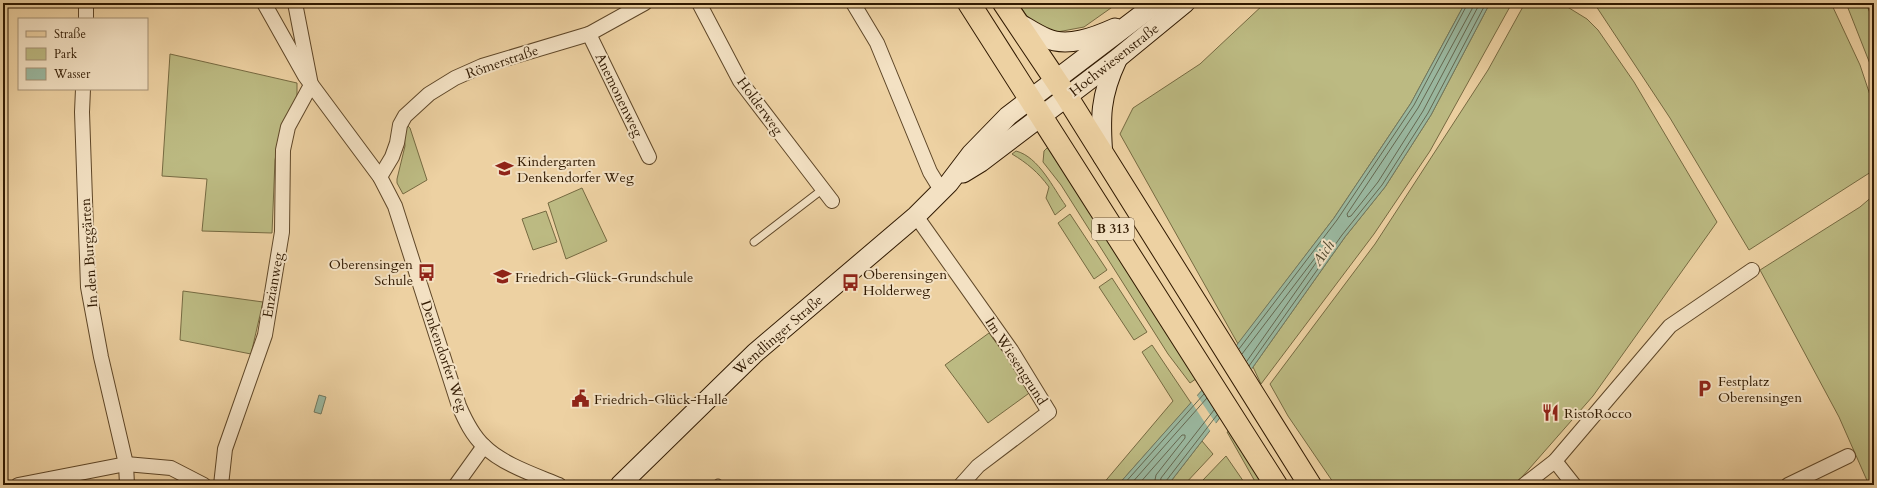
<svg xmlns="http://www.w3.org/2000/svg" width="1877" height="488" viewBox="0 0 1877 488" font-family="Cardo,serif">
<rect width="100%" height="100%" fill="#edd1a2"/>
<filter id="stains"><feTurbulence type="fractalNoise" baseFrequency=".005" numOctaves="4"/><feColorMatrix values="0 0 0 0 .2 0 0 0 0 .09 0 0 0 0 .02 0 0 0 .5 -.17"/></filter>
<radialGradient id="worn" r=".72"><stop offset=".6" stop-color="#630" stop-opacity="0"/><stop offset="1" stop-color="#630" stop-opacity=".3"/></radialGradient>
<g fill="#bcba82" stroke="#766a41">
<path d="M1018,3H1118L1084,27L1052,33L1029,19Z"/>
<path d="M1265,3H1465L1411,103L1334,218L1238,344L1120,134L1133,108L1200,64Z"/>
<path d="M1490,3H1512L1430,151L1374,234L1261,384L1253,367L1345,237L1385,187L1431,115Z"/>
<path d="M1525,3H1561L1587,19L1598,30L1634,82L1717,222L1593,396L1515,485H1335L1288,416L1270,384L1375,244L1488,70Z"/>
<path d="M1594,3H1831L1860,65L1874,107V170L1749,250L1670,118Z"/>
<path d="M1846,3H1866L1874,23V74Z"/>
<path d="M170,54L297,83V103L280,132L275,160L272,233L202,231L207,179L162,176Z"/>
<path d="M408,126L410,128L427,180L403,194L397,183V179L405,146L404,128Z"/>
<path d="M1047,148H1050L1200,376L1190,383L1168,354L1061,185L1043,162L1044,151Z"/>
<path d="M1016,151C1039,157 1053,188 1066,206L1055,215L1046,198L1049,187C1038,172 1027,163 1012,154Z"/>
<path d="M582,188L607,241L566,259L548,203Z"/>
<path d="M1874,195V485H1869L1839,417L1760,270L1860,207Z"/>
<path d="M546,211L557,242L533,250L522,219Z"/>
<path d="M1070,214L1107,270L1094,279L1058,223Z"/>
<path d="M1112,278L1147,332L1134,340L1099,287Z"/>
<path d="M183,291L263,302L251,354L180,340Z"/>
<path d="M989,333L1032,391L988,423L945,365Z"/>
<path d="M1152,345L1191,403L1118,485H1102L1173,401L1142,352Z"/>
<path d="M1232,430L1268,485H1257L1227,432Z"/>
<path d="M1202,441L1213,454L1184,485H1168Z"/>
<path d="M1226,456L1246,485H1208L1203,480Z"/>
</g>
<g fill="#9ab8a0" stroke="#707860">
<path d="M1465,3H1490L1431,115L1385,187L1345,237L1253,367L1219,419L1168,485H1118L1203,389L1334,218L1411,103Z"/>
<path d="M319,395L326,397L321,414L314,412Z"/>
</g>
<g fill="#edd1a2">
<path d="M1236,344L1253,371L1222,418L1202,387Z"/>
<path d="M1196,394L1217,425L1211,432L1190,400Z"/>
</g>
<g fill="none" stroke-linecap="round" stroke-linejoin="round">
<g stroke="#656850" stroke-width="1">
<path d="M1473,3L1472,9L1418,108L1347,214L1348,217L1351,216L1378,182L1423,111L1480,3"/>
<path d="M1239,349L1337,220L1414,105L1468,3"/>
<path d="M1242,354L1315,258L1318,257V260L1247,361"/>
<path d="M1249,366L1342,235L1382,185L1428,113L1486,3"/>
<path d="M1123,485L1204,394"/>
<path d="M1130,485L1207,398"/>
<path d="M1138,485L1182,435H1185V438L1156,475L1154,485"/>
<path d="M1160,485L1161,478L1214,410"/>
<path d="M1165,485L1166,481L1217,415"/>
</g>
<defs>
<g id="lane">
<path d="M754,242L823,189"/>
<path d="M718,483V485"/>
</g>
<g id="street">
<path d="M86,3V19"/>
<path d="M264,3L305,76L380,177L395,206L459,406C465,420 472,435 484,446C502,464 535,475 559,485"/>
<path d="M699,3L740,81L832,201"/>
<path d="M853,3L877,43L930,172L941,190"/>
<path d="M589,34L649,157"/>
<path d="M83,89L82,112L88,287L101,357L126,464L127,485"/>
<path d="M380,177L392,157L397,143L400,125L405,116L429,94L455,78L482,66L589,34L645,3"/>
<path d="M916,216L1011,350L1049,412L978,466L961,485"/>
<path d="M1555,461L1574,485"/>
<path d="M18,485L126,464L171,468L204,485"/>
<path d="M221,485L225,449L265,335L282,232L283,150L288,127L311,85L295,3"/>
<path d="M456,485L484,446"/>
<path d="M1524,485L1555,461L1670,326L1752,270"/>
<path d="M1788,485L1848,456"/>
</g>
<g id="secondary">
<path d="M1017,22C1026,27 1036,34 1046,38C1067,48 1095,37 1115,28"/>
<path d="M1103,157C1100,118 1100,96 1117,60"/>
<path d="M963,173L981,162L1118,58L1185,3"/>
<path d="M620,485L755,353L916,216L949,183L971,154L1008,116L1157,3"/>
</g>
<g id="primary">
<path d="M969,3L1276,485"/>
<path d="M1004,3L1067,97L1310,485"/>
</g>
</defs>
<use href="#lane" stroke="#5f4728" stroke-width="9"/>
<use href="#street" stroke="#5f4728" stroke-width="16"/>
<use href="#secondary" stroke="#301900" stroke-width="21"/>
<use href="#primary" stroke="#301900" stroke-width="24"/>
<use href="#lane" stroke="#f3e1c3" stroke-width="7"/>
<use href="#street" stroke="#f3e1c3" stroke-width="14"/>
<use href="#secondary" stroke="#f3e1c3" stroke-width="19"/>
<use href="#primary" stroke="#edd1a2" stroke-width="22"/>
</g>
<defs>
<symbol id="school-bare" viewBox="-9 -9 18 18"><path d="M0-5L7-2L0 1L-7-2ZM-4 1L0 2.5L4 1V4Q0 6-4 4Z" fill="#8f2418" stroke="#f3e1c3" stroke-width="2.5" paint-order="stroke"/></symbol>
<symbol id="bus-bare" viewBox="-9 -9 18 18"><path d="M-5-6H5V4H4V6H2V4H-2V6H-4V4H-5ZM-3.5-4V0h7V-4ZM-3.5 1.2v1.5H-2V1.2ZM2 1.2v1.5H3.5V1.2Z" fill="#8f2418" stroke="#f3e1c3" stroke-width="2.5" paint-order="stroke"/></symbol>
<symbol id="parking-bare" viewBox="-9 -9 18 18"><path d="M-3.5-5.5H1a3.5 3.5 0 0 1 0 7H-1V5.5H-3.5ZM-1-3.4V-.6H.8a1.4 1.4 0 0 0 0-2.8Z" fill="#8f2418" stroke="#f3e1c3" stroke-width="2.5" paint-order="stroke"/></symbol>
<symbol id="civic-bare" viewBox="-9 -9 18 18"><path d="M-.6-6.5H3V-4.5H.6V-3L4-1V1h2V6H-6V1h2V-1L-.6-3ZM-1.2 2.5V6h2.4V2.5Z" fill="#8f2418" stroke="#f3e1c3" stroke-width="2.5" paint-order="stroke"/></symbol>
<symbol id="restaurant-bare" viewBox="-9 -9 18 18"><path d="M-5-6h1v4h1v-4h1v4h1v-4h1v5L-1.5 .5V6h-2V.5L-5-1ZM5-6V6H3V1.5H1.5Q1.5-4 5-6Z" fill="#8f2418" stroke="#f3e1c3" stroke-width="2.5" paint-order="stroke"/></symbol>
</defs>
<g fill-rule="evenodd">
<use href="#school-bare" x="492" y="156" width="25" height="25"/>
<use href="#bus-bare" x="414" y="260" width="25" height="25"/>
<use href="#school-bare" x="490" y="264" width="25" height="25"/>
<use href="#bus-bare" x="838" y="270" width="25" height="25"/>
<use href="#parking-bare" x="1692" y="376" width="25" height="25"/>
<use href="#civic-bare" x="568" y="386" width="25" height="25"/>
<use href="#restaurant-bare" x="1538" y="400" width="25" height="25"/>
</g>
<g text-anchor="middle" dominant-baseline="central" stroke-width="4" stroke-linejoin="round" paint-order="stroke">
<rect fill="#f3e1c3" stroke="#6a553a" stroke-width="1" x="1092" y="218" width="42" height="22" rx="3"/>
<g font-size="13" font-weight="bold" fill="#301900">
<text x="1113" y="229">B 313</text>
</g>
<g font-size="14" fill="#301900" stroke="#f3e1c3">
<text transform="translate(1114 60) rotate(-38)">Hochwiesenstraße</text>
<text transform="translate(502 62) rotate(-19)">Römerstraße</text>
<text transform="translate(619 95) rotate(64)">Anemonenweg</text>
<text transform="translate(760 106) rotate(54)">Holderweg</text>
<text transform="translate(89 253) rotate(-94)">In den Burggärten</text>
<text transform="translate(273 285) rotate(-80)">Enzianweg</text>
<text transform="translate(778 335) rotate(-41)">Wendlinger Straße</text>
<text transform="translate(444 356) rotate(71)">Denkendorfer Weg</text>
<text transform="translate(1016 361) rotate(57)">Im Wiesengrund</text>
</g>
<g font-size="14" fill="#301900" stroke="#f3e1c3" text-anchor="start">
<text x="517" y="161">Kindergarten<tspan x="517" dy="16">Denkendorfer Weg</tspan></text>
<text x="413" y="264" text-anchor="end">Oberensingen<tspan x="413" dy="16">Schule</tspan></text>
<text x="863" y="274">Oberensingen<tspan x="863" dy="16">Holderweg</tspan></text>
<text x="515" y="277">Friedrich-Glück-Grundschule</text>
<text x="1718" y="381">Festplatz<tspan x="1718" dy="16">Oberensingen</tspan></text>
<text x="594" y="399">Friedrich-Glück-Halle</text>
<text x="1564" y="413">RistoRocco</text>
</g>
<g font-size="15" font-style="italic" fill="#504930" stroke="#f3e1c3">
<text transform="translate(1323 253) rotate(-55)">Aich</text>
</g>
</g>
<rect width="1877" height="488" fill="none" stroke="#edd1a2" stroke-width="16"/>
<rect x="4" y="4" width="1869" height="480" fill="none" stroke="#301900" stroke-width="2"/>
<rect x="8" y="8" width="1861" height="472" fill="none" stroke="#301900"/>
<rect x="18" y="18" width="130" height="72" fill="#f3e1c3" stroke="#a59175"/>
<rect x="26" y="31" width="20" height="6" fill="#edd1a2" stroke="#a59175"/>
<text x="54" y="38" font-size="12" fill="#301900">Straße</text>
<rect x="26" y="48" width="20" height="12" fill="#bcba82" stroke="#a59175"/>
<text x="54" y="58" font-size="12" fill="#301900">Park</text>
<rect x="26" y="68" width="20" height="12" fill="#9ab8a0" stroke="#a59175"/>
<text x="54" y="78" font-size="12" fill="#301900">Wasser</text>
<rect width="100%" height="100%" filter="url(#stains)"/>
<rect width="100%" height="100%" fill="url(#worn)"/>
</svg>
